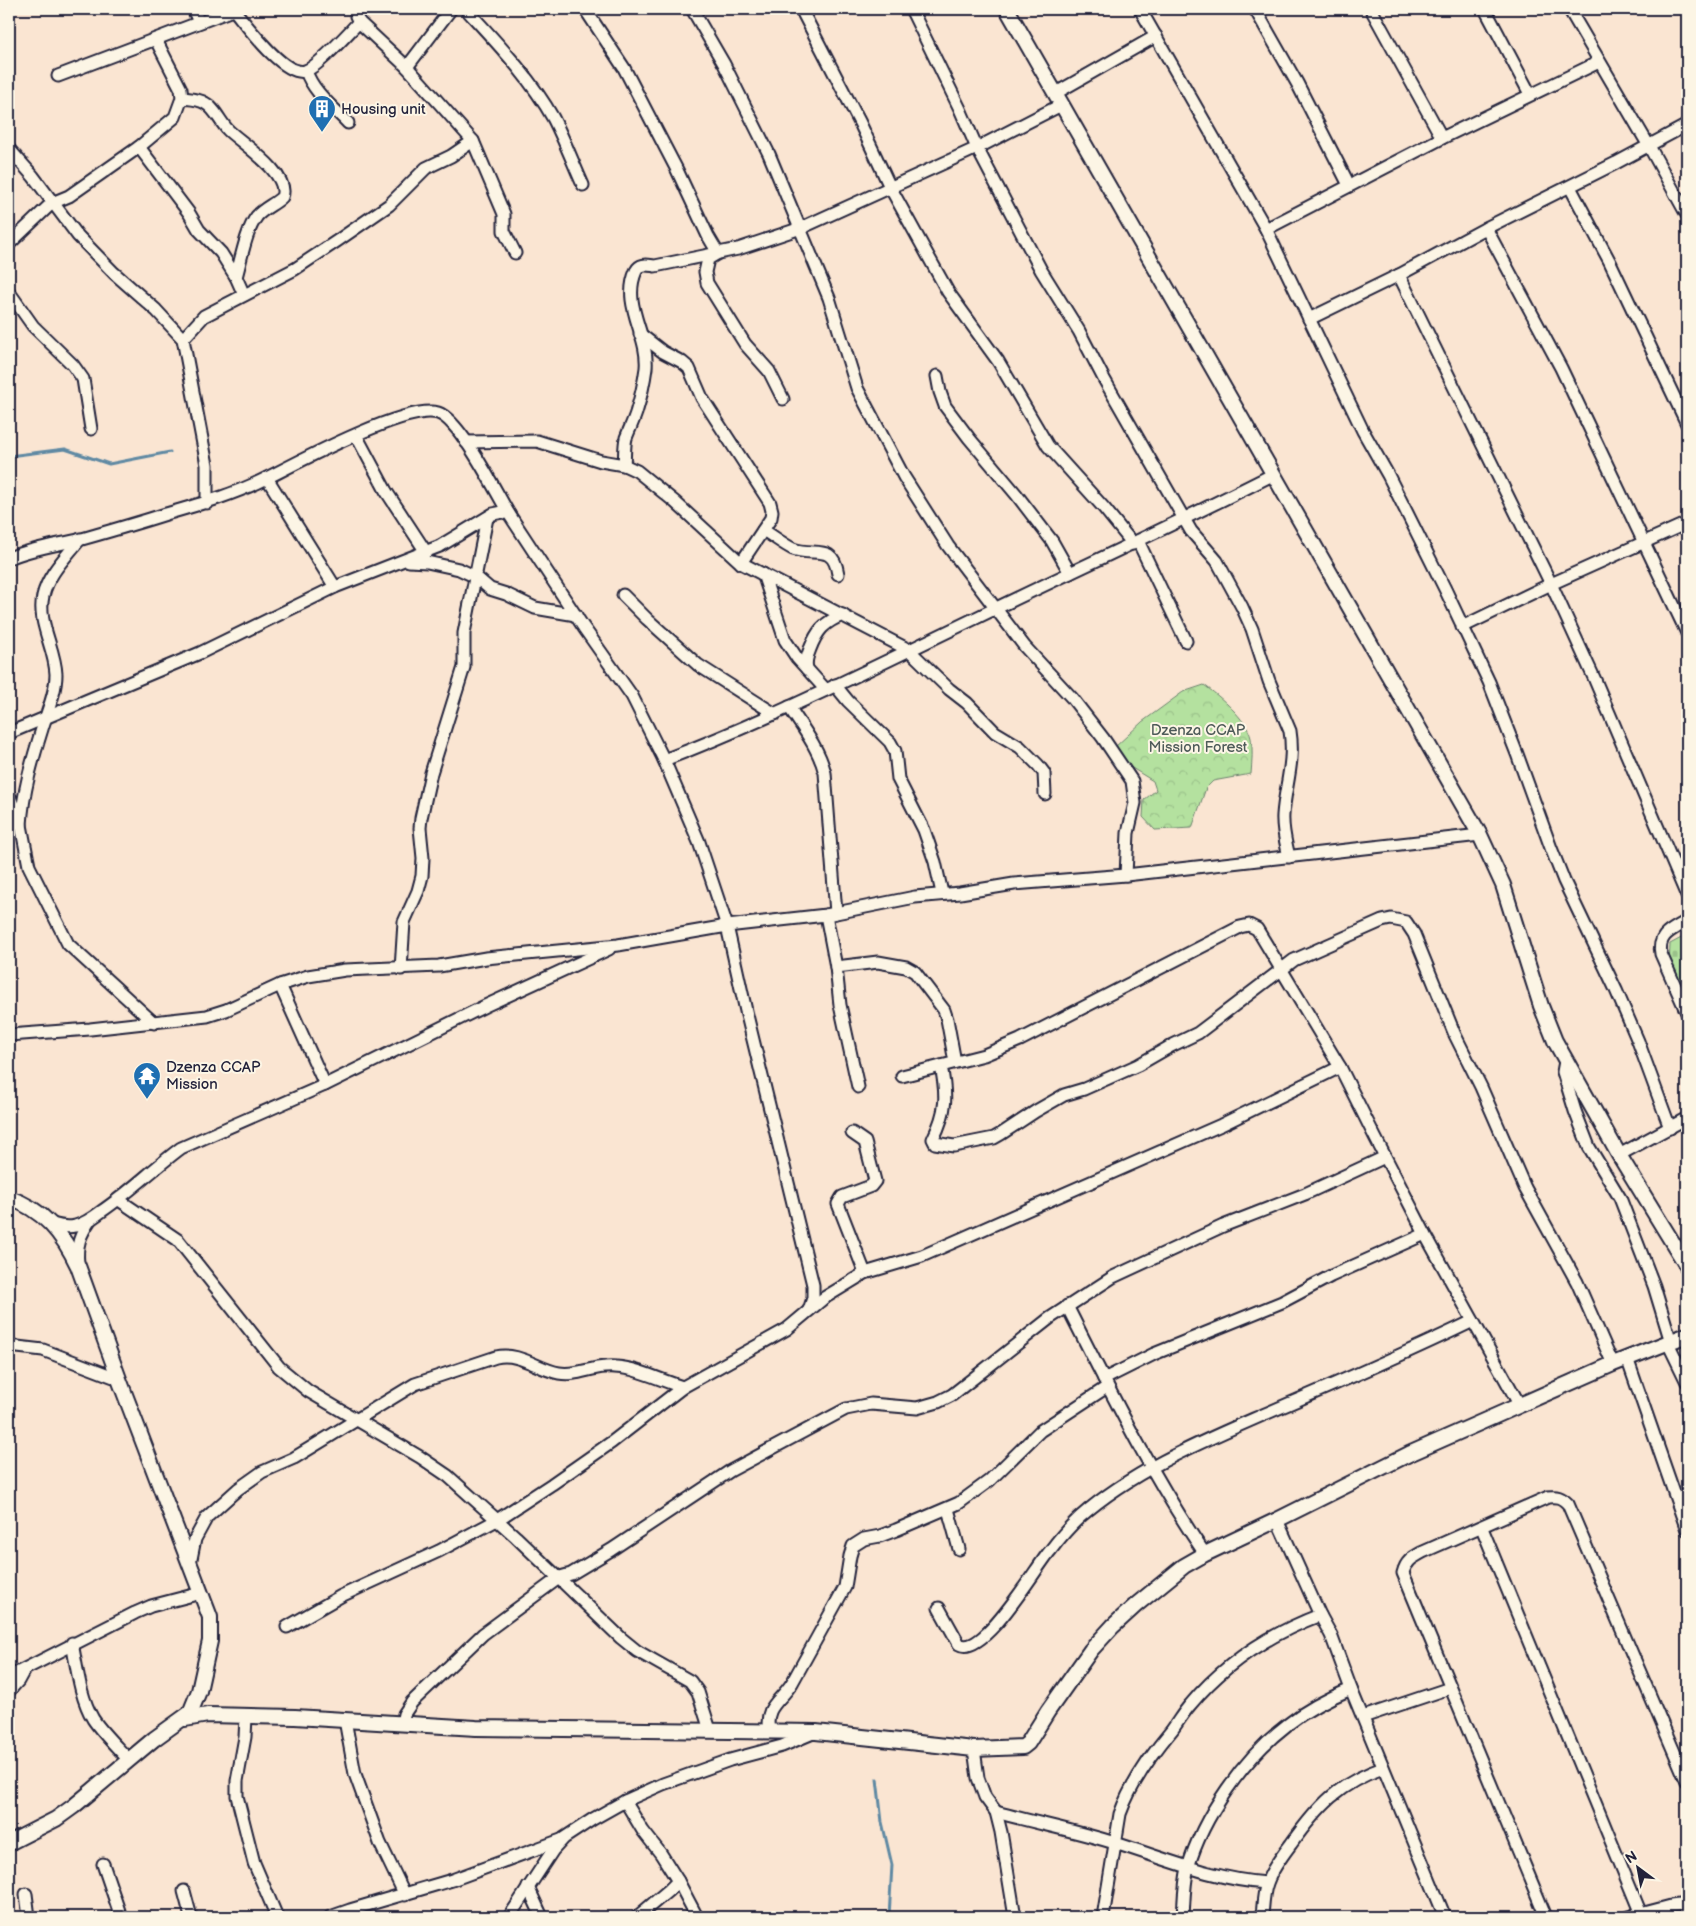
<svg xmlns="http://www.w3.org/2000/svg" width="1696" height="1926" viewBox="0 0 1696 1926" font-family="'Balsamiq Sans',sans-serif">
<defs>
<pattern id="forest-crowns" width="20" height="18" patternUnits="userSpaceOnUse" patternTransform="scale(1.25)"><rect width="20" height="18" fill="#b4e19f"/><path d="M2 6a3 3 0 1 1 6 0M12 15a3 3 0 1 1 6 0" fill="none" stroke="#9ac18a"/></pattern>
<pattern id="cemetery-stones" width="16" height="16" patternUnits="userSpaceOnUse" patternTransform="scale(1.25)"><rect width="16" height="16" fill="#b4e19f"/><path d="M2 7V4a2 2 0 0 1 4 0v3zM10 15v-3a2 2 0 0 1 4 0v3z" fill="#9ac18a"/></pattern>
</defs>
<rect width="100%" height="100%" fill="#fae5d2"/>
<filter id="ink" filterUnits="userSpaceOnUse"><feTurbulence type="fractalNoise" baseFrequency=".02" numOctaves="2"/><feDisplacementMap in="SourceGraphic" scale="10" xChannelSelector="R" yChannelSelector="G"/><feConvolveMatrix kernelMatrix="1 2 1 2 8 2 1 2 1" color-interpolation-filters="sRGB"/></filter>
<g filter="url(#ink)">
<path fill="url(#forest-crowns)" stroke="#6b826d" d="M1204,685C1219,696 1247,719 1251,738C1253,749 1252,762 1251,774L1213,781L1206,788L1192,828L1155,830L1143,817L1144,800L1156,790L1153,781L1127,765L1115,747L1142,722L1183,692Z"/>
<path fill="url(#cemetery-stones)" stroke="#6b826d" d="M1687,935V1001L1669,968L1670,944Z"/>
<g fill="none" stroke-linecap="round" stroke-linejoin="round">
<g stroke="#5f89a3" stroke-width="3">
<path d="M9,456L65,449L109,464L170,452"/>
<path d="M877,1779L882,1822L892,1865L889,1917"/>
</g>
<defs>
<g id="minor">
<path d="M193,9L199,22"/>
<path d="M358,9L356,16L359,22L407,67L473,141L504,214V231L515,253"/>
<path d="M466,9C497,43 530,77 553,118C564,139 573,163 583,185"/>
<path d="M585,9L624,68L677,170L708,236L718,253L708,259L705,272L707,283L745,344L769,371L783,399"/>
<path d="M692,9L724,64L769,154L829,298L857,388L904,477L948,546L1025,647L1072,698L1103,738L1132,781L1135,803L1128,833L1126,875"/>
<path d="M801,9L860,123L890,187L948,292L998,361L1048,446L1104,508L1133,544"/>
<path d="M911,9L960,109L977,148L1041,270L1079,331L1104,379L1191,531L1217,561L1242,607L1252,629L1269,681L1290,731C1295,762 1285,786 1283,815C1282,830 1286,843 1289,857"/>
<path d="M1140,9L1266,229L1363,431L1388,475L1445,589L1489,682L1517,754L1551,848L1564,881L1616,990L1638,1041L1670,1128"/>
<path d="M1255,9L1297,83L1349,185"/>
<path d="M1371,9L1442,138"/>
<path d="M1485,9L1530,94"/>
<path d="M1569,9L1649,146L1687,215"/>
<path d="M234,10C246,24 284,77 305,71C318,67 348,33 359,22"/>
<path d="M407,67L451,9"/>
<path d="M306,71C313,92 333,107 348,123"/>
<path d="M58,76L235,9"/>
<path d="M1056,93L1156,36"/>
<path d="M182,98C190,99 199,99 205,103C215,108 220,122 228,130C241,143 291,174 282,197C275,204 264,208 257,216C246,230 241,260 236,277"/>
<path d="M139,147L189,213L199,230L221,253L236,277L244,295"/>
<path d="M9,149L33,176L78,236L114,273L156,310L183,339L207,465V503"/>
<path d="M1570,187L1610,262L1687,424"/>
<path d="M1486,228L1561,368L1687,633"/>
<path d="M1266,229L1442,138L1599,62"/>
<path d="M9,244L52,203L69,196L139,147L175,117L182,98L181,89L156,40"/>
<path d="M1399,275L1551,584L1595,680L1687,896"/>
<path d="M9,292L33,326L73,365L83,379L91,429"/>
<path d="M1309,319L1399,275L1486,228L1616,163L1687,125"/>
<path d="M640,334L663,352L682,362L689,368L702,398L770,503L772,511L771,518L741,563"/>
<path d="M183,339L204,316L295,269L337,241L389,205L426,168L451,156L473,141"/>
<path d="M937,376L940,392L945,406L969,438L1016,494L1052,541L1070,573"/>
<path d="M356,435L386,491L426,552"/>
<path d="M466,442L537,441L601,461L624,465L637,471L675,502L741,563L909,650L949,689L967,703L995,732L1020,747L1038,765L1044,773L1045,794"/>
<path d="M624,465C625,456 624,446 626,438C629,430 633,422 636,413C640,400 644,383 646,368C649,335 621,305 636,271C640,263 647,265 655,266L738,249L801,228L977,148L1061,105"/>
<path d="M267,478L335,587"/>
<path d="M763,530C773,536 783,544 793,549C814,557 833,542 838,574"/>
<path d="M1138,541L1186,641"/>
<path d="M9,558C33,548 57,545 82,539C110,531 138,523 166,514C201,504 236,494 269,477C300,461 407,404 438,413C460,420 496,492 509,514"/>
<path d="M409,561L427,562L459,569L476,577L490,589L506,594L535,608L576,615"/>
<path d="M763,574L785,640L797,658L826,690"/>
<path d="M623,595L647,619L698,665L775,714"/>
<path d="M1462,627L1551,584L1687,523"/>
<path d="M807,669C805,662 807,656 810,649C817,631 824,622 843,615"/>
<path d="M835,685L848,701L890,742L895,751L898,779L924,830L935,862L942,893"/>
<path d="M789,707C803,728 819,749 825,773L836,913"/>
<path d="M9,733L200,653L335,587L440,546L493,514L503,512L509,514L584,628L632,696L664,760L699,842L727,926L746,1011L813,1285V1298L809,1310"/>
<path d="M664,760C771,719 874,667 978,617C1077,569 1176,524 1274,474"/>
<path d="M9,795L21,825L29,866L68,944L154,1023"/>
<path d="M21,825C23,792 32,761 42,729C47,712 56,693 56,674C55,648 37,622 43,596C48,574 66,557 80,539"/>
<path d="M826,915L836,967L840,1005L858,1087"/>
<path d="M1687,921C1673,930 1657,934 1661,954L1687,1013"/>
<path d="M836,967L878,962L906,967L915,972L944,1010L947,1019L955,1062"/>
<path d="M401,969L404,922L418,891L422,876L423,858L420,828L421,818L431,773L464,667V633L487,518"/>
<path d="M280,985L325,1085"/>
<path d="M9,1035L90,1029L207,1016L226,1010L280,985L308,976L345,970L439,966L486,958L618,945L727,926L826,915L915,897L960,893L1014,884L1126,875L1480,835"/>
<path d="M1565,1061L1563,1072L1575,1111L1589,1147L1620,1198L1654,1286L1671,1342"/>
<path d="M941,1066C947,1096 947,1111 933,1139L935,1143L954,1146L994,1138L1001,1134L1036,1111L1064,1095L1084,1089L1138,1065L1171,1046L1198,1033L1294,960L1382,921L1391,919L1406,922L1414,934L1455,1035L1481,1087L1525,1188L1577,1282L1613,1364"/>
<path d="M902,1076L984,1055L1020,1040L1240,927L1249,925L1257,929L1340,1067L1375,1137L1425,1234L1519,1404"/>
<path d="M852,1133L865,1142L875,1181L871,1186L842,1197L838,1204L865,1273"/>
<path d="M1619,1155L1687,1118"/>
<path d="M119,1200L178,1240L279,1367L308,1391L420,1457L448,1476L516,1537L621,1638L637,1651L690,1681L698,1692L710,1730"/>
<path d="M52,1224C59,1226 67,1228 75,1226C85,1224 94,1217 102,1211C130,1192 154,1168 181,1148L325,1085L485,1006L609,949"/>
<path d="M78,1263C76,1245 80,1235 90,1220"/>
<path d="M1067,1306C1110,1391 1151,1475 1205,1554"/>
<path d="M1668,1343L1687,1382"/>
<path d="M9,1346L43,1350L119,1379"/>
<path d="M1627,1358L1687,1530"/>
<path d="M1104,1379L1154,1354L1282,1302L1331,1276L1425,1234"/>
<path d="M948,1509L959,1549"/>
<path d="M1277,1520L1320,1615L1331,1635L1351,1689L1445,1917"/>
<path d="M1482,1528L1641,1914"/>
<path d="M190,1564L195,1539L207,1517L238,1489L262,1472L294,1458L415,1384L496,1357C520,1352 537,1369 559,1373C575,1376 589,1368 605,1367C631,1364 658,1380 683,1387"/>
<path d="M939,1608L959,1644C983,1659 1036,1567 1050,1551C1059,1539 1069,1527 1080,1517C1136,1468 1206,1440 1272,1411C1340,1382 1407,1353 1473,1321"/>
<path d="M287,1627L341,1596L439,1551L497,1520L552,1484L612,1442L683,1387L787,1329L824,1298L865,1273L922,1256L1221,1125L1340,1067"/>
<path d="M72,1643C77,1668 80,1697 93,1719C103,1734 117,1747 129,1760"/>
<path d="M9,1677L135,1613L151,1606L201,1593"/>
<path d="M9,1691L18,1681L24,1670"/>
<path d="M246,1717L245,1737L237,1781V1796L254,1863L277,1917"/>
<path d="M1363,1717L1450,1688"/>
<path d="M345,1720L355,1774L380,1843L405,1895"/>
<path d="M402,1723L404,1714L412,1702L483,1634L560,1577L571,1574L611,1550L730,1471L846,1409L871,1404L917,1408L938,1402L952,1395L1050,1318L1113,1277L1223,1226L1305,1194L1385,1157"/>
<path d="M769,1731C764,1706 780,1702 792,1683L845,1587L850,1556L853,1546L864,1539L880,1536L896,1530L959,1503L989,1481L1040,1431L1107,1387"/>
<path d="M974,1749L978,1778L985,1797L996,1812L1001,1832L1015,1917"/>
<path d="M625,1801L643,1831L661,1854L678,1881L697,1917"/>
<path d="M996,1812C1036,1823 1076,1831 1115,1843C1166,1859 1213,1879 1266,1883"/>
<path d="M103,1864L121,1917"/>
<path d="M528,1887L542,1917"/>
<path d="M184,1891L191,1917"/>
<path d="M26,1894L29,1917"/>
<path d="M330,1917L350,1910L452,1880L561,1840"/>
<path d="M509,1917L553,1850L564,1838L593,1819L625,1801L663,1784L730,1760L782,1746L813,1733"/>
<path d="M637,1917L669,1890L678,1881"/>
<path d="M1103,1917L1120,1814C1131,1783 1151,1755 1172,1730C1178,1722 1183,1713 1190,1705C1224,1664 1270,1634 1320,1615"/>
<path d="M1183,1917C1184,1901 1184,1884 1188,1868C1203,1816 1244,1758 1287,1725C1306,1710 1329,1698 1351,1689"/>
<path d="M1262,1917C1263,1906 1263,1894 1267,1883C1272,1869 1282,1856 1291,1844C1318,1806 1339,1783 1383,1768"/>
<path d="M1546,1917L1403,1573C1406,1561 1412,1558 1423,1552L1548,1497C1557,1496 1561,1497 1568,1504L1687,1782"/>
<path d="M1629,1917L1671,1906L1687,1904"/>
</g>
<g id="tertiary">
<path d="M1007,9L1480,835L1503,885L1541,1006L1555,1041L1619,1155L1687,1266"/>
<path d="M9,1198C43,1209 63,1234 78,1266L119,1379L210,1617V1641L199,1691L190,1713L154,1739L74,1806L56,1819L9,1843"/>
<path d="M185,1719L208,1715L295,1717L476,1728L816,1732L974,1749L1023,1747L1028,1743L1048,1711L1091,1650L1113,1626L1136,1605L1184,1566L1205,1554L1277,1520L1409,1454L1613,1364L1687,1335"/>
</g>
</defs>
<use href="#minor" stroke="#22223b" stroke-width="15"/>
<use href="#tertiary" stroke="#22223b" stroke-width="18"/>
<use href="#minor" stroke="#fcf5e5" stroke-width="11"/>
<use href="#tertiary" stroke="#fcf5e5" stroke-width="14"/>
</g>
</g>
<defs>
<symbol id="building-pin" viewBox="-11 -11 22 30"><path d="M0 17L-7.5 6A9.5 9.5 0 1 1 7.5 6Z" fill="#1f6fb2" stroke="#fcf5e5"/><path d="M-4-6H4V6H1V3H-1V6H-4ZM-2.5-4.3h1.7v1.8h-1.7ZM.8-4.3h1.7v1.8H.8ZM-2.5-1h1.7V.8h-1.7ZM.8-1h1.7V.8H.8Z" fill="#fff"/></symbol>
<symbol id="temple-pin" viewBox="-11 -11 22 30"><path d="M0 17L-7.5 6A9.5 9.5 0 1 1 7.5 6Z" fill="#1f6fb2" stroke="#fcf5e5"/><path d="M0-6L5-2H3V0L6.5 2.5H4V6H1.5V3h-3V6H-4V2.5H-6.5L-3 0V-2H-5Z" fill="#fff"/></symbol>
</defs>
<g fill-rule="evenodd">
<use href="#building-pin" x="306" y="93" width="32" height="43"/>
<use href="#temple-pin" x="131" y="1060" width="32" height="43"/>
</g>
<g text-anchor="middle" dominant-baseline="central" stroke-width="4" stroke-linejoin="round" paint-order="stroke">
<g font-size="15" fill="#22223b" stroke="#fcf5e5" text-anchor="start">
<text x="341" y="109">Housing unit</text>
<text x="166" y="1067">Dzenza CCAP<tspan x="166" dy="17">Mission</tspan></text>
</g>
<g font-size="15" fill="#4e5b59" stroke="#fcf5e5">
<text x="1198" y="730">Dzenza CCAP<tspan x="1198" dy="17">Mission Forest</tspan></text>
</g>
</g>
<rect width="1696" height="1926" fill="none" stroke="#fcf5e5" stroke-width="30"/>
<rect x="15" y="15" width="1666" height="1896" fill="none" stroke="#22223b" stroke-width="2" filter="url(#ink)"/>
<g transform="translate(1638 1868) rotate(328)" stroke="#fcf5e5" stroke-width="4" paint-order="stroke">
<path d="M0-4L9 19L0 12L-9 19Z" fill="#22223b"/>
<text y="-8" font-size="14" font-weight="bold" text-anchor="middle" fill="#22223b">N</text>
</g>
</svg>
